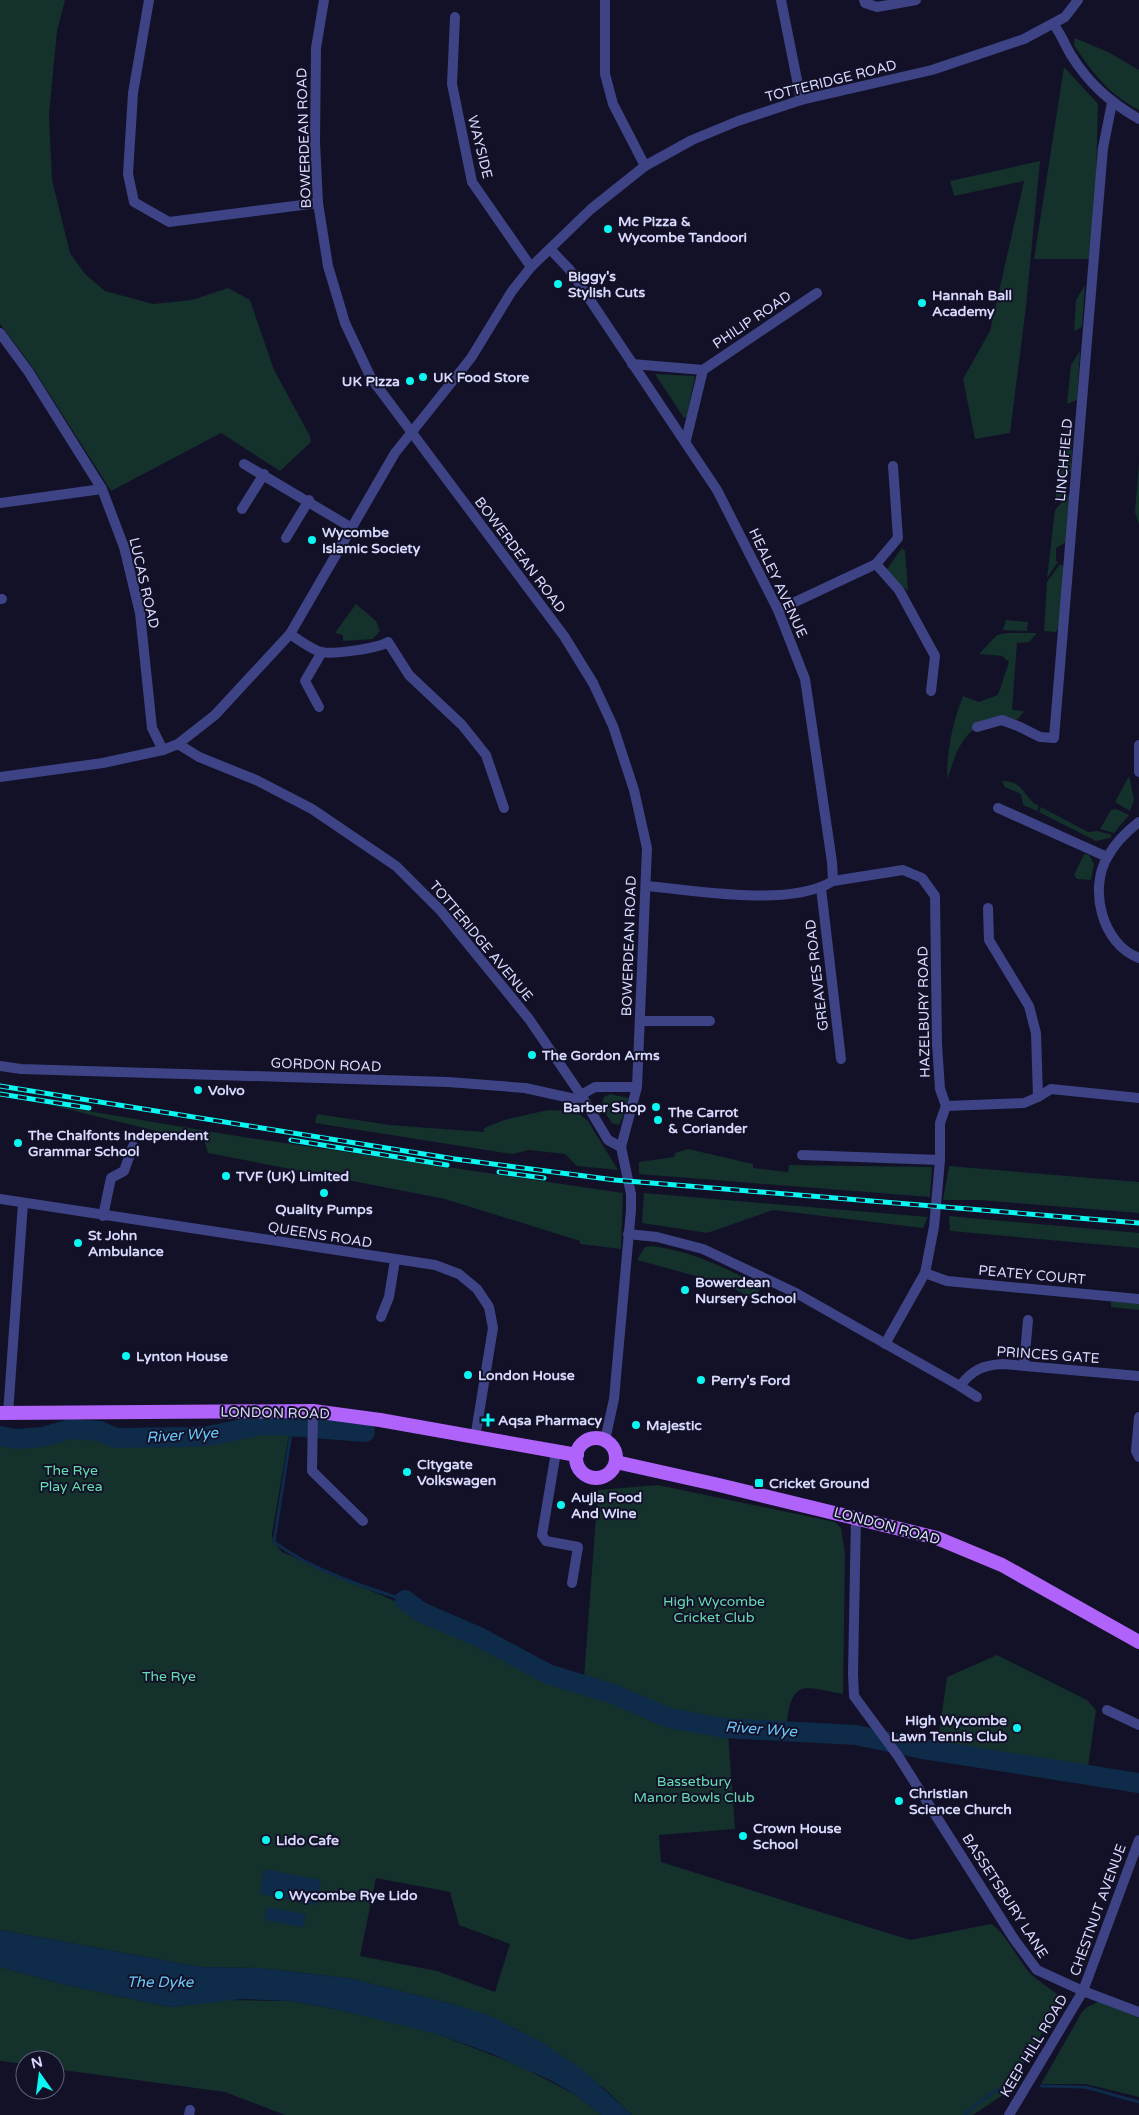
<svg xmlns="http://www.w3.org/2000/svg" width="1139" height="2115" viewBox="0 0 1139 2115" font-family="'Varela Round',sans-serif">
<rect width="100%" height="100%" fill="#121127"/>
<g fill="#14312c" fill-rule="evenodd">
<path d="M0,0H65L57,31L49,115L52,180L70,253L85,274L105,291L153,304L192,300L228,288L250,300L274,370L310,436L311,442L280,471L221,433L111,491L31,365L0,324Z"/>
<path d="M1075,38L1108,52L1139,70V110C1110,96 1091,71 1074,45Z"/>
<path d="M1064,67L1098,104L1094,259H1034Z"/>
<path d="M1040,161L1026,306L1010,433L975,439L963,379L990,331L1024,181L954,196L950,181Z"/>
<path d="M1085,285L1082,327L1074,331L1076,300Z"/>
<path d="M1080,351L1077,400L1067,404L1071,365Z"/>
<path d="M655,374L695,376L687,416L684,418Z"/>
<path d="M1073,422L1071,471L1062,476L1061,488L1065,492L1055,504L1062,438Z"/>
<path d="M1139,463V524L1135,512Z"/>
<path d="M1069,494L1066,542L1056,548V561L1058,562L1047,578L1055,510Z"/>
<path d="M902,548L905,551L908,591L885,572Z"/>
<path d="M1060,564L1064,567L1059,627L1056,632L1044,631L1047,582Z"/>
<path d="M356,604L376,621L380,631L373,639L343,641V635L335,633Z"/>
<path d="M1006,620L1028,622L1027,631L1003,630Z"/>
<path d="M1007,633H1037L1029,642L1017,643L1012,710L1024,711L1018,719C1009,721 999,721 990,723C962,728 955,756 947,780C947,750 952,724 963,696L979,702L998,695L1009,662L1002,656L979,654L997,635Z"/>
<path d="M1129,776L1134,800L1130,811L1115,802Z"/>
<path d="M1002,781C1026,781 1022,798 1039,806L1037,811L1023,805L1021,794L1005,787Z"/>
<path d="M1041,807L1088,832L1097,831L1112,835L1110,838L1096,841L1039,812Z"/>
<path d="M1116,809L1129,815L1114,833L1100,829L1111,810Z"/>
<path d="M1084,854L1089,855L1094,864L1091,880L1077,879L1074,875Z"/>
<path d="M610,1094L628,1098L627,1107L619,1125L612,1123L601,1107L604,1097Z"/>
<path d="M46,1104L243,1137L623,1193L621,1249L580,1244V1241L445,1199L208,1153L203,1137L173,1135Z"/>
<path d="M548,1110L576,1111L588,1121L618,1170L577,1166L565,1154L529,1150L512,1154L315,1123L317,1114L390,1125L484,1132V1128L504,1120Z"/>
<path d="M688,1149L753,1164V1168L788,1172L789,1165L932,1167L930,1197L639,1174V1162L674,1157L675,1153Z"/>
<path d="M949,1166L1139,1182V1213L979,1200H943Z"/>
<path d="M644,1193L928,1217L923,1228L773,1210L707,1233L642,1223Z"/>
<path d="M949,1216L1139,1233V1248L950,1231Z"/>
<path d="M652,1246C692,1251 725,1268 761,1286L755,1300L725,1284L637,1260L645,1247Z"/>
<path d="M1111,1301L1139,1304V1310L1111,1307Z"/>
<path d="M259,1431L289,1434L272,1534L273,1541L282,1552L406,1606V1610L433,1624L443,1626L557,1682L603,1696L633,1710L684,1728L728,1733L735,1829L659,1835L661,1862L910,1940L991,1924C1004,1931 1017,1958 1029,1972C1039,1982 1052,1990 1063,1998L1006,2093L973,2115H632L604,2088L517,2029L456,2005L348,1978L260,1968L200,1967L0,1930V1438L61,1434L164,1440ZM376,1878L450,1892L459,1925L510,1944L495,1992L437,1971L360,1956Z"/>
<path d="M658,1485L835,1522L841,1528L845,1554L843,1694C807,1688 792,1677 787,1722C729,1720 690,1724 638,1696L637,1697L584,1678L598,1490Z"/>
<path d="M997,1655L1087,1700L1096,1710L1088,1767L937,1747L947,1677Z"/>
<path d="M0,1967L66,1985L170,2007L227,2000L290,2001L335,2009L403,2025L437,2034L518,2065L576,2095L601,2115H285L225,2092L55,2069V2060H25V2064L0,2061Z"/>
<path d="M1098,2002L1139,2016V2097L1086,2084H1041L1082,2012L1087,2007Z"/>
</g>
<g fill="#0e2b49">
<path d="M264,1869L321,1880L317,1905L260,1894Z"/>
<path d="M267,1907L306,1914L303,1927L265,1920Z"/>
<path d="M0,1930L200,1967L260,1968L348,1978L456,2005L493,2017L543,2043L584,2071L632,2115H601L576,2095L552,2081L492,2054L437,2034L335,2009L290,2001L242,1999L170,2007L66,1985L0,1967Z"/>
</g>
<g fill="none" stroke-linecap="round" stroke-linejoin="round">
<g stroke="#0e2b49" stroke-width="3">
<path d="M292,1427L274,1542C312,1570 361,1586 405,1600"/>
<path d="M1041,2086L1085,2087L1139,2102"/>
<path d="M964,2115C978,2104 992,2089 1010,2086"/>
</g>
<g stroke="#0e2b49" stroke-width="20">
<path d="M0,1436L16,1439L43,1437L70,1429L100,1431L116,1438L186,1437L208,1436L257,1426L275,1425L365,1432"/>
<path d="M405,1600L421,1612L479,1637L548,1674L613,1694L669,1718L724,1728L856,1735L923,1749L1139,1783"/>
</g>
<g stroke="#3d4385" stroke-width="10">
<path d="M149,0L133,93L128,174L134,202L169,222L318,203"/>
<path d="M324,0L316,48L315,142L318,203L328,266L345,323L371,378L564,636L593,683L613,726L634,790L647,848L637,1087L621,1147L631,1194V1210L614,1399L605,1440"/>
<path d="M605,0V74L613,104L645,166"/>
<path d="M781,0L801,100"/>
<path d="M864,0L865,3L877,7L916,0"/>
<path d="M455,17L452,84L472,182L531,267"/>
<path d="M1054,25C1061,34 1065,45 1071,55C1089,84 1110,102 1139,119"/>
<path d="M550,249L570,270L717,490L778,610L805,679L832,862L833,881C789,908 697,890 646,886"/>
<path d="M0,333L28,371L102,489L124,547L140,613L152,728L163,750"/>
<path d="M632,364L703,370"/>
<path d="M686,440L703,370L817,293"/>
<path d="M244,464L352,528"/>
<path d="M0,503L102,489"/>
<path d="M242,509L264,474"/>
<path d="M286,538L309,500"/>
<path d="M876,564L899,590L935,656L931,691"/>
<path d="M0,599H2"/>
<path d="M778,610L876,564L898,538L893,466"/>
<path d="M290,634C299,640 311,649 321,652C333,655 379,648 388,642L409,675L462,725L486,755L504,808"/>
<path d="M319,707L305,681L322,652"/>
<path d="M977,727L1002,720L1020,727L1040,737L1054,738L1103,148L1112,103"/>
<path d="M178,744L199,757L256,780L312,809L396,866L441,911L529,1019L581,1095L595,1087H637"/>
<path d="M1139,745V772"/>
<path d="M0,777L103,763L163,750L178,744L215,715L290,634L395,453L471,358L512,291L531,267L591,209L645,166L692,140L738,121L801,100L932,70L1024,39L1065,17L1078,0"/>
<path d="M998,808L1107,857"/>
<path d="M1139,822C1126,832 1116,842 1108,856C1088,889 1102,944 1139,958"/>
<path d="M821,888L841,1059"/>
<path d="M988,908L989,940L1029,1006L1036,1033L1038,1097L1051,1089L1139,1098"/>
<path d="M640,1021H710"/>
<path d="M0,1066L21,1069L448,1082L525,1088L575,1099L581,1095L608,1140L621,1147"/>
<path d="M946,1106L1024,1103L1038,1097"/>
<path d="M802,1155L940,1160V1123L946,1106L940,1089L937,1044L935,896L922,878L903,870L833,881"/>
<path d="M0,1199L435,1265L459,1274L477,1289L489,1307L493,1328L475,1438"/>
<path d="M103,1216L111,1178L124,1171L133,1146"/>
<path d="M628,1234L657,1237L703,1249L796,1293L960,1386C972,1370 983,1365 1003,1364L1139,1376"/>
<path d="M925,1273L947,1281L1139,1299"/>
<path d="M381,1317L389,1297L395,1260"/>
<path d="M885,1344L925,1273L934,1227L940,1160"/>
<path d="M1024,1365L1028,1320"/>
<path d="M960,1386L977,1397"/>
<path d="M313,1411L312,1471L363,1521"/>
<path d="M8,1414L23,1203"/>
<path d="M1139,1417L1136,1451L1139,1457"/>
<path d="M556,1452L542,1535L546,1541L578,1547L572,1583"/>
<path d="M856,1517L853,1674L854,1696L898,1756L1014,1939L1037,1970L1083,1991L1139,2012"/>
<path d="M1107,1710L1139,1725"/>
<path d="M189,2115L190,2110"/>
<path d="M1009,2115L1083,1991L1139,1840"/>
</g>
<g stroke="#af63fa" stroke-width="14">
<path d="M0,1413L313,1411L380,1420L577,1455"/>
<circle cx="596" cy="1458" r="20"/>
<path d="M616,1462L719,1485L937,1538L1002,1565L1139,1642"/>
</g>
<defs>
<g id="rail">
<path d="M0,1086L455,1159L615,1180L1139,1223"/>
<path d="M0,1094L89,1108"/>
<path d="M291,1140L447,1165"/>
<path d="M499,1172L544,1178"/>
</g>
</defs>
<use href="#rail" stroke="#0bf7f2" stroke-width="5"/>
<use href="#rail" stroke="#121127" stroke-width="3" stroke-dasharray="9" stroke-linecap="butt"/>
</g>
<g fill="#0bf7f2" stroke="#121127" stroke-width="2">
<circle cx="608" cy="229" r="5"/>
<circle cx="558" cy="284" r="5"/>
<circle cx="922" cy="303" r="5"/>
<circle cx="423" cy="377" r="5"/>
<circle cx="410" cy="381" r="5"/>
<circle cx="312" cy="540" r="5"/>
<circle cx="532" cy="1055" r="5"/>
<circle cx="198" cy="1090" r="5"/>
<circle cx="656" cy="1107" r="5"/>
<circle cx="658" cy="1120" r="5"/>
<circle cx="18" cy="1143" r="5"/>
<circle cx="226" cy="1176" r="5"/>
<circle cx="324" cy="1193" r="5"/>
<circle cx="78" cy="1243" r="5"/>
<circle cx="685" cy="1290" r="5"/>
<circle cx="126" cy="1356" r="5"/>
<circle cx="468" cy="1375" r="5"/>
<circle cx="701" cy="1380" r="5"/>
<path d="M485.5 1412.5h5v5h5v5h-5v5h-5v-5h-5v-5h5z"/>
<circle cx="636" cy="1425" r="5"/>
<circle cx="407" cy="1472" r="5"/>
<rect x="754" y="1478" width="10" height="10" rx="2.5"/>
<circle cx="561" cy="1505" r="5"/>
<circle cx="1017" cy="1728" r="5"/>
<circle cx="899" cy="1801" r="5"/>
<circle cx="743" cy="1836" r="5"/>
<circle cx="266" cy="1840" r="5"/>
<circle cx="279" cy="1895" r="5"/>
</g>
<g text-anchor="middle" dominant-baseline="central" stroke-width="4" stroke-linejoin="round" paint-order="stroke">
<g font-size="14" fill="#d8d9fe" stroke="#121127">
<text transform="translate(831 81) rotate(-14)">TOTTERIDGE ROAD</text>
<text transform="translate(304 138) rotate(-92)">BOWERDEAN ROAD</text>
<text transform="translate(480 147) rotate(76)">WAYSIDE</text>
<text transform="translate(752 320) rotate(-34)">PHILIP ROAD</text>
<text transform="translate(1064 460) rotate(-85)">LINCHFIELD</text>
<text transform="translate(520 555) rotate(53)">BOWERDEAN ROAD</text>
<text transform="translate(144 583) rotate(77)">LUCAS ROAD</text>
<text transform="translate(778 583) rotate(65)">HEALEY AVENUE</text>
<text transform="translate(481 941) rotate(50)">TOTTERIDGE AVENUE</text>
<text transform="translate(629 946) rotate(-88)">BOWERDEAN ROAD</text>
<text transform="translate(817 975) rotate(-97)">GREAVES ROAD</text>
<text transform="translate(924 1012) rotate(-91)">HAZELBURY ROAD</text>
<text transform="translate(326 1065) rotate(2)">GORDON ROAD</text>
<text transform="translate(320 1235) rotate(9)">QUEENS ROAD</text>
<text transform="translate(1032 1275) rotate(5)">PEATEY COURT</text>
<text transform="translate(1048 1355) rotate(4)">PRINCES GATE</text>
<text transform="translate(275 1413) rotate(1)">LONDON ROAD</text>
<text transform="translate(887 1526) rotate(15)">LONDON ROAD</text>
<text transform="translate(1005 1896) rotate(57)">BASSETSBURY LANE</text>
<text transform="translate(1098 1910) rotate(-70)">CHESTNUT AVENUE</text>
<text transform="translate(1034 2046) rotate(-59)">KEEP HILL ROAD</text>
</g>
<g font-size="14" font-weight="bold" fill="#d8d9fe" stroke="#121127" text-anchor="start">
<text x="618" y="221">Mc Pizza &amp;<tspan x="618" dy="16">Wycombe Tandoori</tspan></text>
<text x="568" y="276">Biggy's<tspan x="568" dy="16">Stylish Cuts</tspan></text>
<text x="932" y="295">Hannah Ball<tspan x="932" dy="16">Academy</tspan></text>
<text x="433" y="377">UK Food Store</text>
<text x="400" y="381" text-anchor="end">UK Pizza</text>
<text x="322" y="532">Wycombe<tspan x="322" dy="16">Islamic Society</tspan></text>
<text x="542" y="1055">The Gordon Arms</text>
<text x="208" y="1090">Volvo</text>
<text x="646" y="1107" text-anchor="end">Barber Shop</text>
<text x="668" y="1112">The Carrot<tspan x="668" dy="16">&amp; Coriander</tspan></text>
<text x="28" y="1135">The Chalfonts Independent<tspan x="28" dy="16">Grammar School</tspan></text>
<text x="236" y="1176">TVF (UK) Limited</text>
<text x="324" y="1209" text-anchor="middle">Quality Pumps</text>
<text x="88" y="1235">St John<tspan x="88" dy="16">Ambulance</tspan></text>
<text x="695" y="1282">Bowerdean<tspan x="695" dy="16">Nursery School</tspan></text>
<text x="136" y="1356">Lynton House</text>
<text x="478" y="1375">London House</text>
<text x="711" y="1380">Perry's Ford</text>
<text x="498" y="1420">Aqsa Pharmacy</text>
<text x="646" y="1425">Majestic</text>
<text x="417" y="1464">Citygate<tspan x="417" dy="16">Volkswagen</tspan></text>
<text x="769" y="1483">Cricket Ground</text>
<text x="571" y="1497">Aujla Food<tspan x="571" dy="16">And Wine</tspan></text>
<text x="1007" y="1720" text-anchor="end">High Wycombe<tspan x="1007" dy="16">Lawn Tennis Club</tspan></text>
<text x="909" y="1793">Christian<tspan x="909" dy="16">Science Church</tspan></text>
<text x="753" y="1828">Crown House<tspan x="753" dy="16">School</tspan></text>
<text x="276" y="1840">Lido Cafe</text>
<text x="289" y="1895">Wycombe Rye Lido</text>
</g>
<g font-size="14" fill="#65ddb0" stroke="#121127">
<text x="71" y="1470">The Rye<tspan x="71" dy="16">Play Area</tspan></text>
<text x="714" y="1601">High Wycombe<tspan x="714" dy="16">Cricket Club</tspan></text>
<text x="169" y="1676">The Rye</text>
<text x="694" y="1781">Bassetbury<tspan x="694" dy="16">Manor Bowls Club</tspan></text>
</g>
<g font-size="15" font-style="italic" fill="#6ac9fa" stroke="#121127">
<text transform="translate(182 1435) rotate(-4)">River Wye</text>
<text transform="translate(761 1729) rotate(4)">River Wye</text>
<text x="160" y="1982">The Dyke</text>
</g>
</g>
<g transform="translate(40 2075) rotate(346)"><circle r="24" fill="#121127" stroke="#61617d"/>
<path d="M0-4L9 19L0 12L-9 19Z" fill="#0bf7f2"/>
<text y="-8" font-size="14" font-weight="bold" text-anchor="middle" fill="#d8d9fe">N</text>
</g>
</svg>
